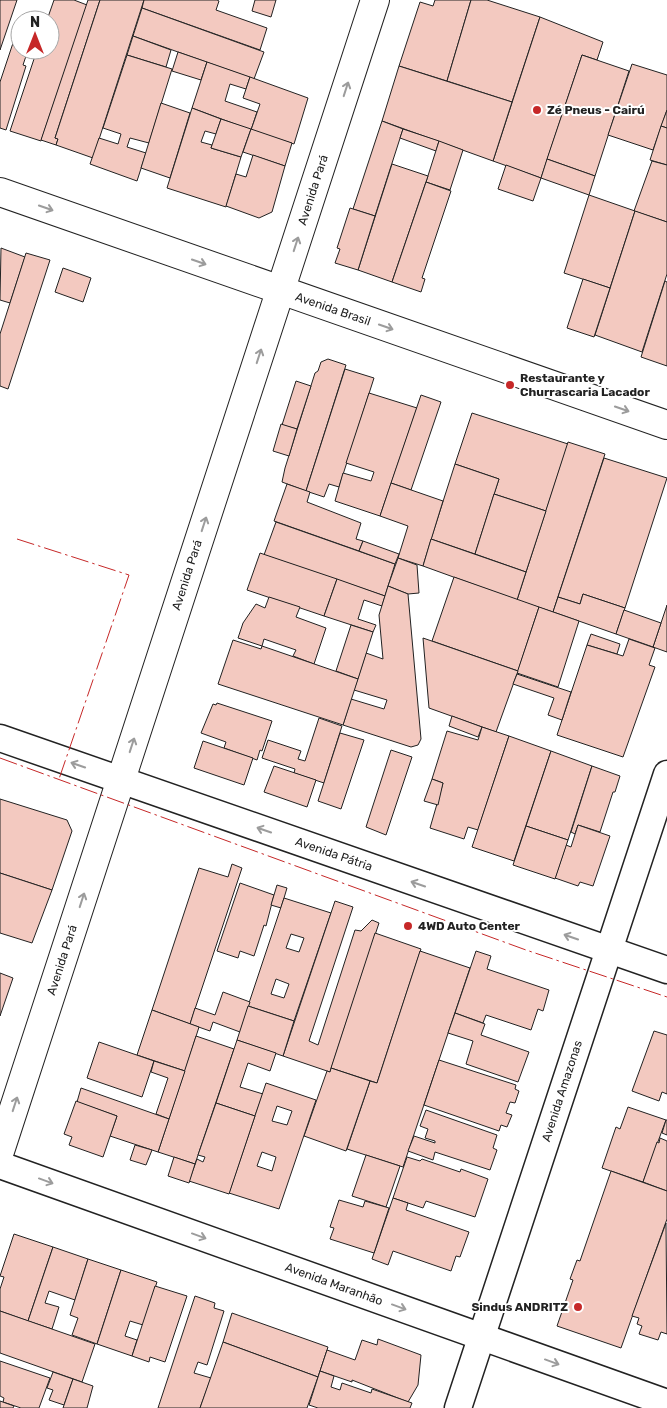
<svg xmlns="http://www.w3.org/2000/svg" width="667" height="1408" viewBox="0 0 667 1408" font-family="Rubik,sans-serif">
<rect width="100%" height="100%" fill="#fff"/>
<g fill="#f3c9c0" stroke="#222" fill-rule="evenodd">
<path d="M0,0H17L0,50Z"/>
<path d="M54,0H74L87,5L41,141L10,131L37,50H50V20H47Z"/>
<path d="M88,0H100L55,138L58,139L56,145L41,140Z"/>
<path d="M100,0H144L93,158L56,145L58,139L55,138Z"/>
<path d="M144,0H217L219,1L216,10L267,28L260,50L142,8Z"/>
<path d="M255,0H276L271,17L252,11Z"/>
<path d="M435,0H471L447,81L399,66L420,2L433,6Z"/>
<path d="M471,0H487L540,17L512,102L447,81Z"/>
<path d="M142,8L264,52L254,79L133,36Z"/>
<path d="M540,17L603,42L597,60L582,55L541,178L493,161Z"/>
<path d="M18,28L20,50H28L23,65L26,66L6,130L0,128V82Z"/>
<path d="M133,36L171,50L166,67L127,55Z"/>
<path d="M178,52L207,62L201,80L172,71Z"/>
<path d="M127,55L172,69L149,143L130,138L127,147L146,153L137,181L90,164L99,138L118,144L121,134L103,128Z"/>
<path d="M582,55L629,71L595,176L547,159Z"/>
<path d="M207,62L250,77L246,89L230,84L225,101L257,112L251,130L192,108Z"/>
<path d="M632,64L667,75V110L653,150L608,135Z"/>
<path d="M399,66L512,102L493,161L382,121Z"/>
<path d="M250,77L308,98L294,144L251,130L260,104L243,98Z"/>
<path d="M161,103L190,113L170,178L141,168Z"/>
<path d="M192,108L221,119L216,134L205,131L201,142L212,145L211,148L241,157L226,207L167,188Z"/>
<path d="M667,110V128L661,126Z"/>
<path d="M221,119L251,129L241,157L211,148Z"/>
<path d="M382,121L403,129L375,216L353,209Z"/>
<path d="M661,126L667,128V165L650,160Z"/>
<path d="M251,129L292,143L285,166L243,152Z"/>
<path d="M403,129L439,141L436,151L400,138Z"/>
<path d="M439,141L463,150L450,190L426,182Z"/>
<path d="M253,155L285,166L272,212L259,218L226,206L236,174L246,177Z"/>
<path d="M547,159L595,176L589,195L541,178Z"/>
<path d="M652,161L667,165V222L634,211Z"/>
<path d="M392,164L428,176L392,282L358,270Z"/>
<path d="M506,165L541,178L533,201L498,189Z"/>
<path d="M426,182L451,191L422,278L425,279L421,292L392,282Z"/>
<path d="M589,195L635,211L610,288L564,273Z"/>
<path d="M350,208L375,216L358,270L335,263L340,249L337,248Z"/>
<path d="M635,211L667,222V274L642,352L595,335Z"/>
<path d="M1,248L25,257L10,303L0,300Z"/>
<path d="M26,253L50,260L8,389L0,386V334Z"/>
<path d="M63,268L91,278L83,302L55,292Z"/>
<path d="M583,279L610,288L594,337L567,328Z"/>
<path d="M665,281L667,282V366L641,357Z"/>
<path d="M328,359L346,365L306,491L282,482L285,468L315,373L318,371L321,362Z"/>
<path d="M345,369L374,378L339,487L329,484L324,497L306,491Z"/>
<path d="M296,381L311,386L297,429L282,425Z"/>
<path d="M369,393L417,408L380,516L335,501L343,473L371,481L374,472L346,463Z"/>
<path d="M421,395L441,402L411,490L391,483Z"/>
<path d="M472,413L568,444L546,511L494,494L499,479L455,464Z"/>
<path d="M281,424L297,429L289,456L273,451Z"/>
<path d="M568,442L605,454L553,612L517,600Z"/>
<path d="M604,458L667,478L625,608L583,594L580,604L558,597Z"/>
<path d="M455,464L499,479L475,554L431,539Z"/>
<path d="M391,483L443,501L423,566L398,558L408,526L380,516Z"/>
<path d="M287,484L310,492L307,502L361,523L356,539L363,541L359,551L274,521Z"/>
<path d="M494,494L546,511L526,572L475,554Z"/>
<path d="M276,522L395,564L385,596L264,555Z"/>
<path d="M431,539L526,572L517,600L423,566Z"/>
<path d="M363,541L399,554L395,564L359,551Z"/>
<path d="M260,553L337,579L324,616L247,590Z"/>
<path d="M398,558L417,565L419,593L408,594L388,586Z"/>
<path d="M454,577L539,607L518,671L432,641Z"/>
<path d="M337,579L385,596L382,606L364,600L358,619L376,625L373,632L324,616Z"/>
<path d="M388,586L408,594L421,739L418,745L411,747L343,725L351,699L384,709L387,700L354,690L366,653L383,659L379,615Z"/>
<path d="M583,594L625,608L616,634L553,612L558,597L580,604Z"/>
<path d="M269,597L300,607L296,617L326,628L314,664L293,656L296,650L264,639L262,646L238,638L243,623L256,604L265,608Z"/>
<path d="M667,605V652L653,647Z"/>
<path d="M539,607L579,621L558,687L517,673Z"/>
<path d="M624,610L661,623L653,647L616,634Z"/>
<path d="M351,625L373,632L358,679L336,671Z"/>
<path d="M591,634L620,644L617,654L587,645Z"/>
<path d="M423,638L518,671L496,732L429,708Z"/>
<path d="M629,639L655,648L649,665L655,667L623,757L557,735L587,645L623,656Z"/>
<path d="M233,640L261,649L262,646L358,679L343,725L218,684Z"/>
<path d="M517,674L571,692L562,720L548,715L554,698L513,684Z"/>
<path d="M217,703L272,721L262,751L260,750L257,760L224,748L226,742L201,733L213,704L216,705Z"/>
<path d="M452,716L482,727L478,737L449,726Z"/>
<path d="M319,718L342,726L324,783L294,773L295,769L262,758L268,740L301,751L298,759L305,761Z"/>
<path d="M482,727L509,736L478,830L468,827L464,839L430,828L443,783L432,779L447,731L478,740Z"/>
<path d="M340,733L364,740L341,809L318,801Z"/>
<path d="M509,736L551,751L514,861L472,847Z"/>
<path d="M203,741L253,758L244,785L194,768Z"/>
<path d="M391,750L412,757L386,835L366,827Z"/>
<path d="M551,751L592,766L568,840L526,826Z"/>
<path d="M274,766L316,780L307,807L264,792Z"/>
<path d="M592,766L620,776L615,792H613L600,832L578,825L575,834L571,832Z"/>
<path d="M432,779L443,783L438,805L424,801Z"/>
<path d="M0,799L67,820L72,831L52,890L0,873Z"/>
<path d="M578,825L610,836L593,886L580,882L578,886L555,878L566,845L571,847Z"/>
<path d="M526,826L568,840L555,879L513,865Z"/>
<path d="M232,864L242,868L190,1024L152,1010L199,868L228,877Z"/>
<path d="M0,873L52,890L32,943L0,933Z"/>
<path d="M240,883L274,895L266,926L264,925L254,956L240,951L238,958L217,951Z"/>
<path d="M277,885L287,888L281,908L271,905Z"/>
<path d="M284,898L331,913L294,1021L248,1006ZM291,934L304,938L299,952L286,948ZM276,979L289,984L284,998L271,994Z"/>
<path d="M335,901L353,907L309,1041L318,1045L355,930L361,931L372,920L379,923L330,1072L283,1056Z"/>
<path d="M375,933L421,949L377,1083L331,1068Z"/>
<path d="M420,951L470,968L403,1167L347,1149L370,1081L377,1083Z"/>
<path d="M476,951L491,956L487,969L549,990L543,1011L538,1009L531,1030L486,1015L483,1023L455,1013Z"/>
<path d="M0,973L13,978L0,1016Z"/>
<path d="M223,992L250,1002L240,1032L213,1022L210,1031L190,1024L195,1008L215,1015Z"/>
<path d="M248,1006L294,1021L283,1056L237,1040Z"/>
<path d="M152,1010L199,1027L185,1071L137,1055Z"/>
<path d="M455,1013L485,1024L481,1035L529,1052L518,1082L466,1064L473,1041L448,1033Z"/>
<path d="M654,1031L667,1035V1094L662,1092L659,1101L632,1091Z"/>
<path d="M196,1036L234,1049L195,1164L158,1152Z"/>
<path d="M237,1040L276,1053L270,1071L248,1063L240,1087L263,1094L255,1116L216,1103Z"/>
<path d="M99,1042L154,1061L142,1097L87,1078Z"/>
<path d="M439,1060L516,1085L515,1089L519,1091L515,1103L510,1102L506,1113L512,1115L507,1127L501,1125L499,1131L424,1105Z"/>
<path d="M154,1061L185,1071L169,1119L156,1114L168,1078L151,1072Z"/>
<path d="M331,1068L370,1081L346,1151L304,1136L327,1071L330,1072Z"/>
<path d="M266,1083L316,1100L279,1209L229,1193ZM277,1106L292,1111L287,1125L272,1121ZM262,1152L276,1157L272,1171L257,1166Z"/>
<path d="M81,1088L169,1119L158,1152L110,1136L117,1116L77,1102Z"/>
<path d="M76,1101L117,1116L103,1157L69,1145L72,1137L64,1134Z"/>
<path d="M216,1103L255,1116L229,1194L189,1181L197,1159L203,1162L205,1157L198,1155Z"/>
<path d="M628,1107L666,1120L643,1182L602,1168L616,1127L620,1129Z"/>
<path d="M426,1110L497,1135L493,1148L497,1150L490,1170L435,1152L433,1160L408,1151L414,1136L435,1143V1141L425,1138L428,1129L420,1126Z"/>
<path d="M666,1120H667V1135L662,1133Z"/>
<path d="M660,1138L667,1141V1191L643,1182L657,1142L659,1143Z"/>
<path d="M135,1145L152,1150L146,1165L130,1160Z"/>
<path d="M366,1155L400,1166L386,1207L352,1196Z"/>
<path d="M174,1157L195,1164L189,1183L168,1176Z"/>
<path d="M407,1157L420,1161L422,1159L460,1172L461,1169L488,1179L475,1217L426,1201L423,1208L393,1198Z"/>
<path d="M611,1171L667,1191V1219L621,1348L557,1326L573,1280L570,1279L577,1260L580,1261Z"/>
<path d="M393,1198L408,1203L406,1210L469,1232L460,1257L456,1256L451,1271L393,1251L388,1265L372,1259Z"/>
<path d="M339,1200L363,1207L365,1201L389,1208L374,1253L330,1239L334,1228L330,1227Z"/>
<path d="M666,1223L667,1334L661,1332L658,1340L639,1334L642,1326L637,1324L639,1318L632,1316Z"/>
<path d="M14,1234L53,1247L28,1321L0,1311V1289L4,1277L0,1276Z"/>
<path d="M53,1247L88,1259L75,1300L49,1291L45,1303L59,1307L52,1329L28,1321Z"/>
<path d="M88,1259L121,1270L97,1344L72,1335L78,1318L70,1315Z"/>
<path d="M121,1270L157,1282L143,1325L130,1321L125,1336L137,1340L132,1356L97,1344Z"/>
<path d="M155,1286L187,1296L165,1362L150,1357L149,1362L132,1356Z"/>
<path d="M195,1296L215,1303L214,1308L224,1311L207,1365L198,1362L194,1373L211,1378L200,1408H158Z"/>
<path d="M0,1311L95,1344L82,1382L0,1353Z"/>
<path d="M232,1313L328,1347L318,1377L223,1342Z"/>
<path d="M378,1339L421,1355L418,1385L408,1402L352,1380V1382L320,1371L327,1350L355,1360L362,1340L377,1345Z"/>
<path d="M223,1342L318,1377L307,1408H200Z"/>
<path d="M0,1361L50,1378L39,1408H21L3,1402L4,1398L0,1396Z"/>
<path d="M320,1371L334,1376L331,1387L340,1390L342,1383L371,1393L372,1389L412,1403L410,1408H318L309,1405Z"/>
<path d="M53,1372L73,1379L64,1405L49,1400L53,1390L47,1388Z"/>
<path d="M73,1379L93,1386L87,1408H63Z"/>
<path d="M0,1401L14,1406L13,1408H0Z"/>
</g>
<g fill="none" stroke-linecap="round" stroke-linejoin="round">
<defs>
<g id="street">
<path d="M0,738L667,970"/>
<path d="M0,1165L667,1403"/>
<path d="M458,1408L667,774"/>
</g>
<g id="secondary">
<path d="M0,192L667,425"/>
<path d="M0,1151L375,0"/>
</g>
</defs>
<use href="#street" stroke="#222" stroke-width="29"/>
<use href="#secondary" stroke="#222" stroke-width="30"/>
<use href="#street" stroke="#fff" stroke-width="26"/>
<use href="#secondary" stroke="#fff" stroke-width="28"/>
<g stroke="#c62828" stroke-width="1" stroke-dasharray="18 4 2.5 4" stroke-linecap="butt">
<path d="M17,539L129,575L59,779"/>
<path d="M0,758L526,950L667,997"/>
</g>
</g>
<defs><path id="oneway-shaft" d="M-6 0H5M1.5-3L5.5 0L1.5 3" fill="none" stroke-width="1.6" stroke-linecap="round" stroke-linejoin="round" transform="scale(1.25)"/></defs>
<g stroke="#9c9c9c">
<use href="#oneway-shaft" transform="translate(346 89) rotate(-72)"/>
<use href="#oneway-shaft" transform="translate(46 208) rotate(19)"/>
<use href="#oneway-shaft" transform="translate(296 244) rotate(-72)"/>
<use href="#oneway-shaft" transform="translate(199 262) rotate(19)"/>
<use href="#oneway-shaft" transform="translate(386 327) rotate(19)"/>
<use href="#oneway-shaft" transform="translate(259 356) rotate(-72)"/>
<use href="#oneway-shaft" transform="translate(622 409) rotate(19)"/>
<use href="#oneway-shaft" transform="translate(204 524) rotate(-72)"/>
<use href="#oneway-shaft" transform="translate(132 745) rotate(-72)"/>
<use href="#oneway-shaft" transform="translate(78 765) rotate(-161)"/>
<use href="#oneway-shaft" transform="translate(264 830) rotate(-161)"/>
<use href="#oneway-shaft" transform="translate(418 884) rotate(-161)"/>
<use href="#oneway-shaft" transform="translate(82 900) rotate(-72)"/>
<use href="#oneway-shaft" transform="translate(571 937) rotate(-161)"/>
<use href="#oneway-shaft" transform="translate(15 1104) rotate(-72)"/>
<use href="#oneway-shaft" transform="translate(46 1181) rotate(20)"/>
<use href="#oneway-shaft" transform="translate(199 1236) rotate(20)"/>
<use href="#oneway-shaft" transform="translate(399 1307) rotate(20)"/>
<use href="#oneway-shaft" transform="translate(552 1362) rotate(20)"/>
</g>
<g fill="#c62828" stroke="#fff" stroke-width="2">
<circle cx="537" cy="110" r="5"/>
<circle cx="510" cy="385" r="5"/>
<circle cx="408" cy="926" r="5"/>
<circle cx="578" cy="1307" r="5"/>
</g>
<g text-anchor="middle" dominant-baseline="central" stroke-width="4" stroke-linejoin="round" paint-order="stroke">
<g font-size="12" font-weight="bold" fill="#222" stroke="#fff" text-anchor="start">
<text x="547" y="110">Zé Pneus - Cairú</text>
<text x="520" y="378">Restaurante y<tspan x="520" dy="14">Churrascaria Lacador</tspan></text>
<text x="418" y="926">4WD Auto Center</text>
<text x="568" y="1307" text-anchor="end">Sindus ANDRITZ</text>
</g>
<g font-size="12" fill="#222" stroke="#fff">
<text transform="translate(313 190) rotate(-72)">Avenida Pará</text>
<text transform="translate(333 309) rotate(19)">Avenida Brasil</text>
<text transform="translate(187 575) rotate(-72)">Avenida Pará</text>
<text transform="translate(334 854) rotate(19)">Avenida Pátria</text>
<text transform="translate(62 960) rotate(-72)">Avenida Pará</text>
<text transform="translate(562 1091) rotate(-72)">Avenida Amazonas</text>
<text transform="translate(334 1284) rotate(20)">Avenida Maranhão</text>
</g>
</g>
<g transform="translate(35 35)"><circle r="24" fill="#ffffff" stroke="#a7a7a7"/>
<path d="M0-4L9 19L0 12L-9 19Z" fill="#c62828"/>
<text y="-8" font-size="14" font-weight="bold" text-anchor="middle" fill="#222222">N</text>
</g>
</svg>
